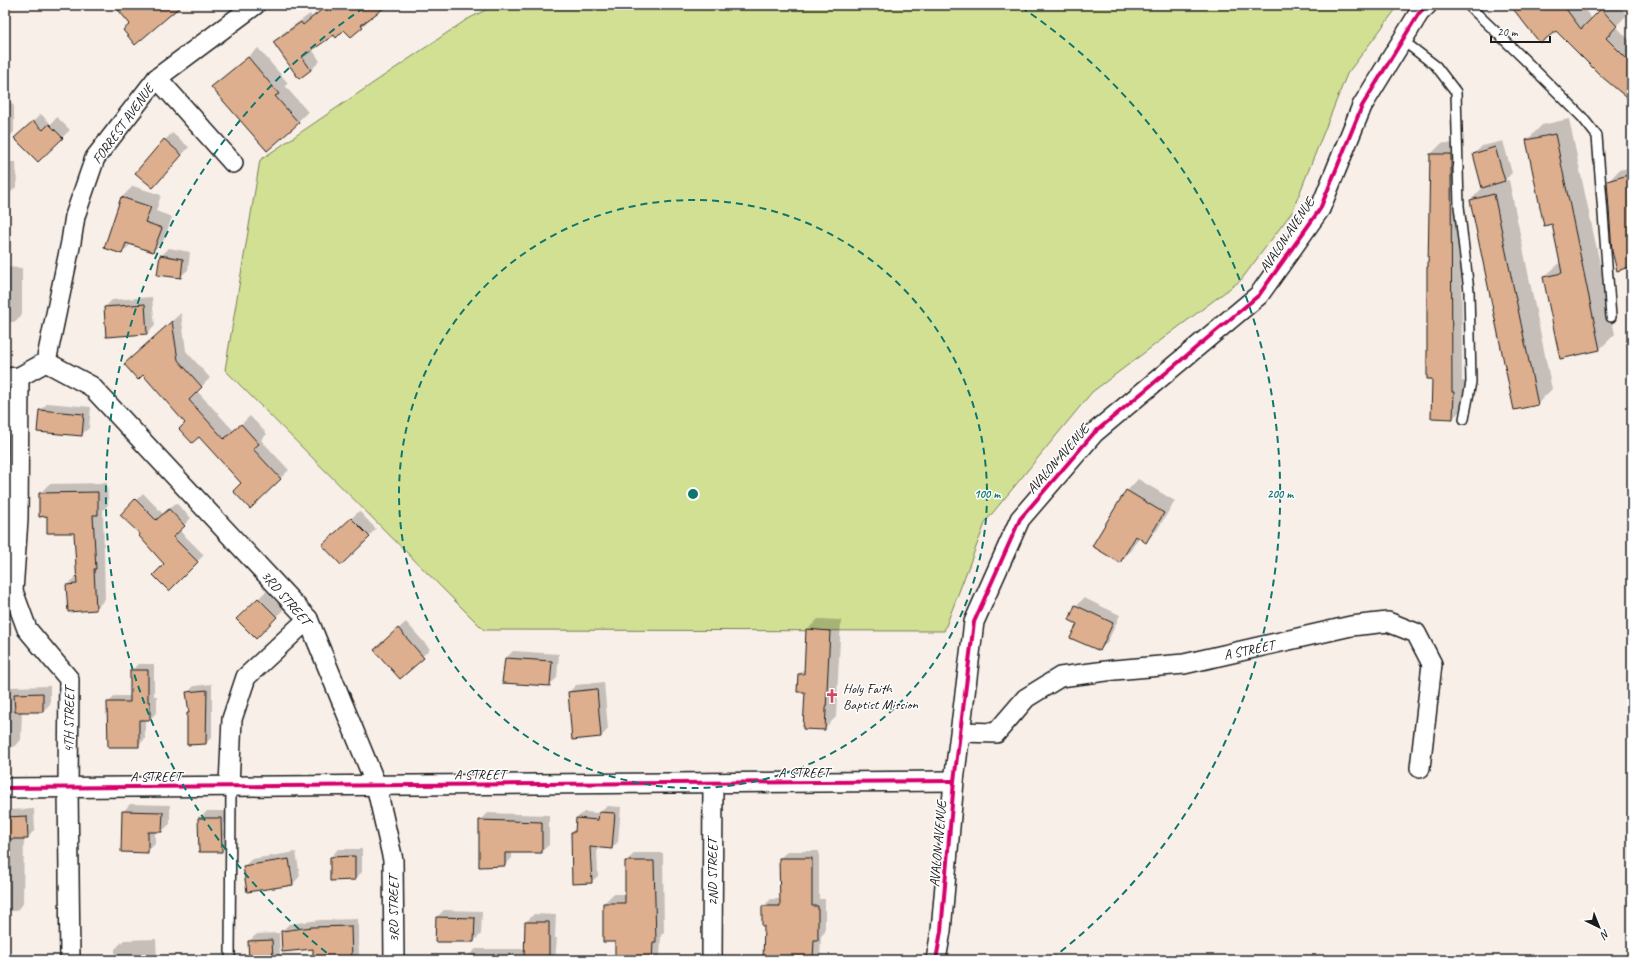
<svg xmlns="http://www.w3.org/2000/svg" width="1637" height="965" viewBox="0 0 1637 965" font-family="Caveat,sans-serif">
<rect width="100%" height="100%" fill="#f8efe8"/>
<filter id="ink" filterUnits="userSpaceOnUse"><feTurbulence type="fractalNoise" baseFrequency=".025" numOctaves="2"/><feDisplacementMap in="SourceGraphic" scale="8" xChannelSelector="R" yChannelSelector="G"/><feConvolveMatrix kernelMatrix="1 2 1 2 8 2 1 2 1" color-interpolation-filters="sRGB"/></filter>
<g filter="url(#ink)">
<path fill="#d1e093" stroke="#767e58" d="M495,5H1399L1347,74L1292,212L1241,280L1092,392L986,521L944,631L484,630L225,370L260,160L466,20Z"/>
<g fill="#0003">
<path d="M125,5H183L135,44L131,23Z"/>
<path d="M327,5H386L351,36L345,29L334,34L312,49L320,61L311,70L274,42L283,33L310,14L312,17Z"/>
<path d="M1512,5H1581L1592,19L1606,5H1618L1627,15L1616,26L1632,43V101L1556,30Z"/>
<path d="M258,48L288,83L285,86L308,112L267,150L223,78Z"/>
<path d="M5,96L14,106V132L7,139L5,137Z"/>
<path d="M41,114L51,124L57,117L70,130L38,161L23,131Z"/>
<path d="M1632,118V129L1627,124Z"/>
<path d="M1569,119L1615,334L1600,349L1544,277L1561,262L1553,223L1527,140L1542,125Z"/>
<path d="M172,133L189,147L153,187L165,140Z"/>
<path d="M1503,141L1512,173L1504,181L1509,180L1552,389L1537,404L1471,200L1483,187L1474,154L1482,146Z"/>
<path d="M1442,143L1461,144L1462,381H1465L1464,407L1453,418L1433,378L1430,266L1431,154Z"/>
<path d="M5,162H16L17,186L6,197H5Z"/>
<path d="M1632,167V265L1608,182L1619,170Z"/>
<path d="M133,186L161,195L156,211L172,217L164,240L153,251L131,244L122,253L105,247L122,197Z"/>
<path d="M169,248L190,252L188,270L180,277L161,256Z"/>
<path d="M5,267L22,268V315L14,322H5Z"/>
<path d="M152,297L155,326L147,333L107,336L105,307L112,300Z"/>
<path d="M181,313L186,351L210,378L197,391L234,431L250,416L267,434L261,440L289,470L250,508L243,483L187,423L134,355Z"/>
<path d="M48,403L91,407L89,428L81,435L38,431L40,410Z"/>
<path d="M1138,479L1175,501L1157,530L1146,541L1139,537L1131,550L1120,562L1127,491Z"/>
<path d="M107,483L108,505L103,510L105,599L96,609L67,585L77,575L75,532L48,515L40,493L49,484Z"/>
<path d="M143,493L163,514L176,503L191,518L179,530L204,555L169,589L165,564L141,534L122,515Z"/>
<path d="M359,511L376,529L341,563L331,538Z"/>
<path d="M266,591L284,609L256,637L238,619Z"/>
<path d="M1084,598L1120,615L1107,643L1100,650L1076,606Z"/>
<path d="M818,619L841,620L836,717L824,729L799,674L805,668L807,630Z"/>
<path d="M406,622L430,649L400,677L383,642Z"/>
<path d="M513,651L559,654L557,678L549,685L506,658Z"/>
<path d="M138,664H154V696H157V712L150,719H145V739L138,746L108,703L115,696H131V671Z"/>
<path d="M604,682L608,729L601,737L569,692L576,685Z"/>
<path d="M212,684V737L206,743L188,714L190,711L187,693L194,686Z"/>
<path d="M50,686V704L43,711H22L21,740L14,747H5V687Z"/>
<path d="M130,804L170,805V824L162,831H155V844L147,852L123,812Z"/>
<path d="M607,806L621,807L618,842L612,848L597,847L598,876L591,882L572,832L576,828L577,818L584,812L600,813Z"/>
<path d="M34,809L35,830L27,838H24L23,904L16,911H5V810Z"/>
<path d="M207,811H228L229,843L222,851L199,819Z"/>
<path d="M488,813L549,815V845L541,852H512V858L505,865L480,821Z"/>
<path d="M338,849H362V872L355,879L331,880V857Z"/>
<path d="M788,851H819V899H825V932L821,936L820,960H779L765,925L763,907L771,899H781L780,858Z"/>
<path d="M296,852L300,876L293,884L244,866L252,859Z"/>
<path d="M635,853H663L664,932L661,935L660,960H616V941L604,903L613,894H626V861Z"/>
<path d="M444,910L482,911L481,934L474,941L437,917Z"/>
<path d="M534,914L556,915L555,938H557L555,960H468V956L476,949H525L526,922Z"/>
<path d="M358,919L359,956L355,960H314V948L282,931L289,924L320,920Z"/>
<path d="M279,933L280,955L275,960H250L249,941L257,934Z"/>
<path d="M156,939L157,960H115V949L124,940Z"/>
<rect x="5" y="957" width="24" height="3"/>
</g>
<g fill="#ddaf8e" stroke="#1c1c1c">
<path d="M114,5H182L135,45L123,30L130,24Z"/>
<path d="M338,5H388L361,25L363,27L351,37L344,30L336,38L334,35L302,57L311,70L299,79L273,42L301,22L303,25L326,6L331,11Z"/>
<path d="M1510,5H1563L1581,29L1601,9L1617,26L1606,38L1632,64V102L1601,76L1556,31L1540,43Z"/>
<path d="M248,57L279,94L275,96L299,123L267,151L211,87Z"/>
<path d="M33,121L43,130L49,124L63,138L38,162L14,138Z"/>
<path d="M1555,134L1600,350L1560,359L1543,277L1562,273L1552,224L1544,226L1526,140Z"/>
<path d="M164,139L182,155L153,188L135,173Z"/>
<path d="M1495,147L1505,181L1482,188L1473,154Z"/>
<path d="M1430,154H1451L1452,392H1454L1453,419L1431,418L1432,379H1427V267H1428Z"/>
<path d="M1628,175L1632,191V266L1617,271L1612,251L1607,181Z"/>
<path d="M1494,194L1538,405L1514,410L1470,200Z"/>
<path d="M121,197L151,207L145,222L162,228L153,252L126,243L122,254L104,248Z"/>
<path d="M160,255L183,259L181,278L157,275Z"/>
<path d="M145,304L147,334L106,337L104,307Z"/>
<path d="M172,321L178,360L202,387L189,400L224,439L241,424L259,444L253,449L281,479L250,509L233,491L241,483L199,437L192,443L179,429L185,423L143,375L138,380L124,364Z"/>
<path d="M39,410L84,414L82,436L37,432Z"/>
<path d="M1126,490L1164,513L1146,543L1136,536L1120,563L1092,546Z"/>
<path d="M98,492V515H93L96,569H94L96,610L68,612L66,585L77,584L74,533H47V516L39,517V493Z"/>
<path d="M135,499L156,520L169,509L185,526L173,537L198,562L169,591L153,575L164,564L139,536L140,534L120,515Z"/>
<path d="M351,518L370,537L341,565L322,545Z"/>
<path d="M258,598L277,617L256,639L236,619Z"/>
<path d="M1075,605L1113,623L1100,651L1070,638L1077,624L1069,620Z"/>
<path d="M398,628L424,658L400,679L374,650Z"/>
<path d="M806,629L830,631L825,730L803,729L805,692H797L798,674H804Z"/>
<path d="M505,658L552,661L550,686L502,683Z"/>
<path d="M130,670H148V702H150V720H139V747H108L107,702H130Z"/>
<path d="M597,689L601,737L572,740L568,692Z"/>
<path d="M207,690L206,744L187,745V713H189L186,692Z"/>
<path d="M43,693V712H15L14,694Z"/>
<path d="M122,811L163,812L162,832H148V853L121,852Z"/>
<path d="M599,812L615,813L612,849L590,847L592,883L572,884L571,832H575L576,818L598,820Z"/>
<path d="M27,816L28,839H5V817Z"/>
<path d="M198,818H221L222,852H199Z"/>
<path d="M479,820L542,822V853H505V866L479,867Z"/>
<path d="M355,856V880L330,881V857Z"/>
<path d="M779,858H812V906H818V940H814L813,960H763L764,926H762V906H780Z"/>
<path d="M289,859L293,885L247,892L243,866Z"/>
<path d="M625,861H654L656,942H653L652,960H615V942H603V903H625Z"/>
<path d="M436,917L475,918L474,942H435Z"/>
<path d="M525,922H549V960H524Z"/>
<path d="M351,926L352,960H313V949L282,952L281,931L312,927Z"/>
<path d="M272,940L273,960H249L248,941Z"/>
</g>
<g fill="none" stroke-linecap="round" stroke-linejoin="round">
<defs>
<g id="service">
<path d="M1468,5L1523,58L1582,117L1597,136L1611,317"/>
<path d="M1402,40L1436,66L1456,92L1459,206L1469,291L1471,382L1464,419"/>
<path d="M230,960L231,786"/>
</g>
<g id="minor">
<path d="M157,78L233,163"/>
<path d="M46,362L91,386L308,619L376,785L393,860L394,960"/>
<path d="M19,377L18,519L13,591L27,629L69,679L68,787L70,960"/>
<path d="M5,378L19,377L46,362L71,242L75,216L95,158L157,78L255,5"/>
<path d="M962,732L996,733L1026,698L1060,677L1114,670L1184,664L1351,626L1388,622L1416,633L1432,664L1420,768"/>
<path d="M229,786L232,719L246,677L308,619"/>
<path d="M5,788L954,781"/>
<path d="M712,960L713,783"/>
<path d="M936,960L941,931L954,781L974,622L1020,519L1094,433L1259,295L1320,209L1362,106L1419,13L1427,5"/>
</g>
</defs>
<use href="#service" stroke="#1c1c1c" stroke-width="12"/>
<use href="#minor" stroke="#1c1c1c" stroke-width="22"/>
<use href="#service" stroke="#fff" stroke-width="9"/>
<use href="#minor" stroke="#fff" stroke-width="19"/>
<defs>
<g id="cycleway">
<path d="M5,788L954,781"/>
<path d="M936,960L941,931L954,781L974,622L1020,519L1094,433L1259,295L1320,209L1362,106L1419,13L1427,5"/>
</g>
</defs>
<use href="#cycleway" stroke="#fff" stroke-width="6"/>
<use href="#cycleway" stroke="#d6006c" stroke-width="4"/>
</g>
</g>
<g fill="none" stroke="#0f766e" stroke-width="2" stroke-dasharray="7 5">
<circle cx="693" cy="494" r="294"/>
<path d="M336 960A587 587 0 0 1 365 7M1021 7A587 587 0 0 1 1050 960"/>
</g>
<defs>
<symbol id="church-bare" viewBox="-9 -9 18 18"><path d="M-1.2-6h2.4v3.5h3.3v2.4h-3.3V6h-2.4V-.1h-3.3v-2.4h3.3Z" fill="#d1495b" stroke="#fff" stroke-width="2.5" paint-order="stroke"/></symbol>
</defs>
<g fill-rule="evenodd">
<use href="#church-bare" x="822" y="686" width="20" height="20"/>
</g>
<g text-anchor="middle" dominant-baseline="central" stroke-width="3" stroke-linejoin="round" paint-order="stroke">
<g font-size="14" fill="#1c1c1c" stroke="#fff">
<text transform="translate(123 124) rotate(-54)">FORREST AVENUE</text>
<text transform="translate(1287 235) rotate(-56)">AVALON AVENUE</text>
<text transform="translate(1058 459) rotate(-49)">AVALON AVENUE</text>
<text transform="translate(286 598) rotate(49)">3RD STREET</text>
<text transform="translate(1249 650) rotate(-12)">A STREET</text>
<text transform="translate(69 720) rotate(-89)">4TH STREET</text>
<text x="804" y="772">A STREET</text>
<text x="480" y="774">A STREET</text>
<text x="156" y="776">A STREET</text>
<text transform="translate(938 844) rotate(-85)">AVALON AVENUE</text>
<text transform="translate(712 872) rotate(-90)">2ND STREET</text>
<text transform="translate(393 909) rotate(-90)">3RD STREET</text>
</g>
<g font-size="14" fill="#1c1c1c" stroke="#fff" text-anchor="start">
<text x="843" y="688">Holy Faith<tspan x="843" dy="16">Baptist Mission</tspan></text>
</g>
</g>
<circle cx="693" cy="494" r="6" fill="#0f766e" stroke="#fff" stroke-width="2"/>
<g font-size="12" text-anchor="middle" font-weight="bold" fill="#0f766e" stroke="#fff" stroke-width="3" stroke-linejoin="round" paint-order="stroke">
<text x="987" y="498">100 m</text>
<text x="1280" y="498">200 m</text>
</g>
<rect width="1637" height="965" fill="none" stroke="#fff" stroke-width="20"/>
<rect x="10" y="10" width="1617" height="945" fill="none" stroke="#1c1c1c" stroke-width="1.5" filter="url(#ink)"/>
<g transform="translate(1599 927) rotate(137)" stroke="#ffffff" stroke-width="3" paint-order="stroke">
<path d="M0-3L7 15L0 10L-7 15Z" fill="#1c1c1c"/>
<text y="-6" font-size="11" font-weight="bold" text-anchor="middle" fill="#1c1c1c">N</text>
</g>
<path d="M1491 36v6h59v-6" fill="none" stroke="#1c1c1c" stroke-width="2"/>
<text x="1497" y="36" font-size="12" fill="#1c1c1c" stroke="#ffffff" stroke-width="3" paint-order="stroke">20 m</text>
</svg>
